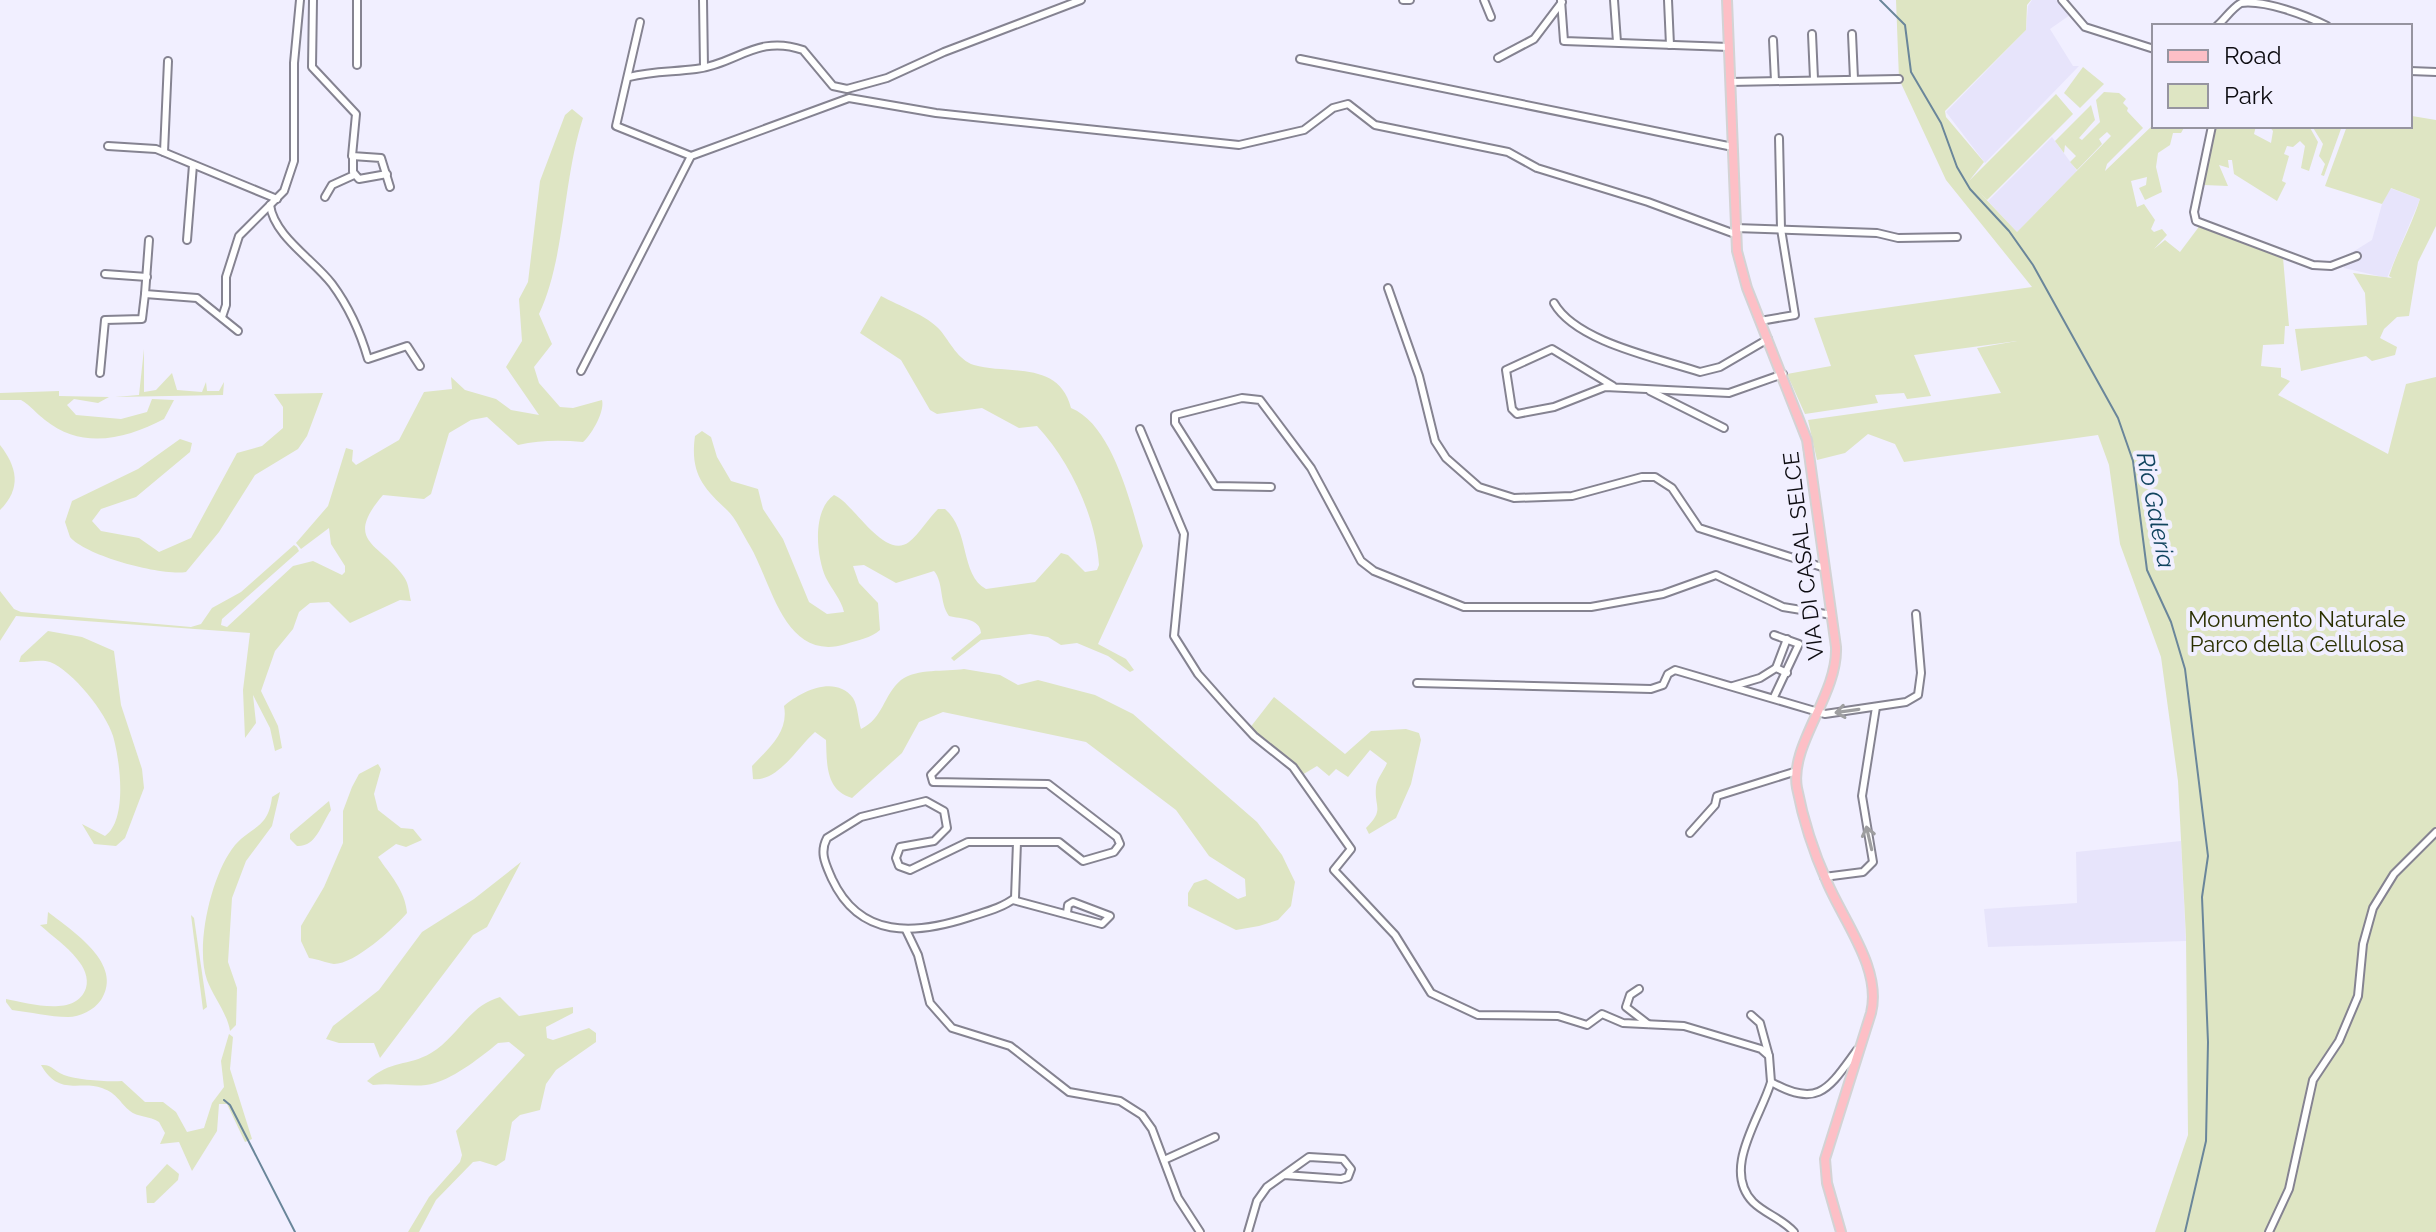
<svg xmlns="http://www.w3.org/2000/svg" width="2436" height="1232" viewBox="0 0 2436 1232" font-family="Raleway,sans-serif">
<rect width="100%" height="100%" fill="#f1efff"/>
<g fill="#e7e4fb">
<path d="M2032,0H2059L2070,15L2050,29L2073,66H2079L1985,163L1946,112L2026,30L2028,6Z"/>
<path d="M2052,137L2077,171L2017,232L1988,201Z"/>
<path d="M2390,188L2420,199L2387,278L2344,268L2343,258L2372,240L2382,204Z"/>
<path d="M2181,841L2186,941L1988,947L1984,909L2077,903L2076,852Z"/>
</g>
<g fill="#dee5c3">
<path d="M1896,0H2031L2027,5L2026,30L1945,111L1946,117L1984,162L1969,181L2056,94L2073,114L1987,200L1979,192L2017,232L2111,136L2107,132L2099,139L2102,144L2077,170L2070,162L2076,156L2065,145L2064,153L2055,141L2091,105L2095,120L2079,138L2082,140L2100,122L2096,100L2104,92L2119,93L2126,99L2123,103L2128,108L2127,111L2143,128L2107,164L2105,171L2154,124L2185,126L2181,133H2173L2170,145L2158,153L2156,167L2162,192L2145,200L2139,188L2146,185L2147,177L2131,181L2137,207L2144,204L2155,220L2151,229L2154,232L2162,229L2167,235L2154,249L2165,240L2180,252L2201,224L2283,258L2289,326H2285L2284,344L2263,345L2261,366L2281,368V377L2290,381L2278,395L2388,454L2406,384L2436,377V1232H2155L2188,1135L2186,937L2178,781L2161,657L2120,544L2109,465L2098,435L1904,462L1895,444L1868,434L1845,453L1817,460L1808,420L2001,393L1977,348L2017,341L1914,355L1931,396L1907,399L1904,393L1875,395L1878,403L1805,414L1787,374L1831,366L1814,318L2032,287L1946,180L1899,79Z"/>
<path d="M2083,67L2104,84L2080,108L2064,93Z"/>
<path d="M2413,106L2412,116L2436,120V226L2418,262L2409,316L2397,317L2384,329L2380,338L2397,347L2395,355L2372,361L2366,356L2301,371L2295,329L2367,325L2365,293L2353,273L2392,278L2389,276C2398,249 2411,227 2420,199L2391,188L2382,204L2325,186L2347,126H2410Z"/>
<path d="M572,109L583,118C563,179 565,260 539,314L552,344L534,367L539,383L560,407L573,408L602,400C605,411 592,434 583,442C561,440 540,440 518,445L487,417L471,420L449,433L431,494L424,499L383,495C342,543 381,543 404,577C409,584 409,593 411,601L400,600L350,623L329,602L310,603L299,612L293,629L275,651L261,691L278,726L282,748L275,751L270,728L253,695L256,723L245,738L243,690L250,633L16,616L0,641V591L14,609L21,612L191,627L201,624L212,608L241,592L294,545L297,547L299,551L222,619L221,625L227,627L293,566L313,561L342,575L345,572V566L331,544L329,528L301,549L296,543L328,506L346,448L353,450L352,461L356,465L399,440L424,392L452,389L451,377L465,390L496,399L511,410L539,415L506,367L522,341L519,299L528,282L540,181L565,115Z"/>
<path d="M2215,126H2256L2254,134L2271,143L2273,131L2269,126H2309L2318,142L2309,171L2301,168L2305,146L2300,141L2293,147L2287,146L2284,154L2289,156L2282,181L2286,183L2277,201L2234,174L2232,160H2228L2229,168L2219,165L2228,186L2204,185Z"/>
<path d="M2312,126H2342L2324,176L2321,175L2325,164L2319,156L2323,144Z"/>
<path d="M881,296C899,306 927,315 940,330C950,342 958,360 974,365C1008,375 1059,360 1071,408C1113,425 1131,505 1143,546L1098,644L1126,659L1134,670L1130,672L1108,656L1077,643L1061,645L1048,637L1030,634L981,640L954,661L951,658L981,633C980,618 961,619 949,616C939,602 944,583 934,571L896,583L864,565L853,566L859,583L878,603L880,630C871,638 858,640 846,644C784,663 772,583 750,546C743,535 736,518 727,510C702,487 690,472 695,436L702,431L711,437L717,457L731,481L758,489L763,509L783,539L809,602L827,614L844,612C841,599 832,590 826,578C816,556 812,510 834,495C853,502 884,561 909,542C919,534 928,519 938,509H945C970,530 960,575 986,589L1035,582L1061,553L1068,555L1085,572L1097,570L1099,565C1096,517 1070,461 1037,426L1019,428L982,408L937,414L930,410L901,360L860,333Z"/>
<path d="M144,349V392L156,390L172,373L177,390L202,392L206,382L207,391H219L224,382L223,395L115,397L139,395Z"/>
<path d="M59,391V396L109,397L98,403L74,399L67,405L76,415L121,419L147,412L152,399L174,400L164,419C126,439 82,450 45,420C36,413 30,405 21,400H0V393Z"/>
<path d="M323,393L307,436L298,449L255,475L219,532L186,572C161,576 86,556 70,537L65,522L72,501L138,469L180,439L192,443L190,452L136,497L101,509L92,521L101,531L139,538L159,552L191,538L237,453L262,446L283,428V407L274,394Z"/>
<path d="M0,445C17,467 22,488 0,510Z"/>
<path d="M48,631L82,637L114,651L121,705L142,769L144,788L125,838L116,846L94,844L82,824L105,836C128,820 120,760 113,736C106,713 73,671 50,662C42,659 29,662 19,662L21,656Z"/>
<path d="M964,669L1000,675L1018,685L1038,680L1095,695L1133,714L1257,822L1282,855L1295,882L1291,906L1278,920L1259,926L1236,930L1188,906V893L1194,883L1206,879L1238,899L1246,896L1245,879L1209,856L1176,810L1086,742L943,712L919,722L902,753L852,798C825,790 827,763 826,740L815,732C798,747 778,782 753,779L752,766C769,748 789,732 784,706C800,692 835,674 853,698C858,706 858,720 861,729C884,718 883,695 901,680C917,668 945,672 964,669Z"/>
<path d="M1274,697L1345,754L1371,731L1406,729L1419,733L1421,740L1411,784L1396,818L1369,834L1366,828C1385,809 1374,808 1376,787C1377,778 1384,771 1387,763L1370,750L1348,777L1336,769L1329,776L1317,766L1302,775L1284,755L1249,729Z"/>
<path d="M378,764L381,769L374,794L378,810L401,828L413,829L422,840L406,847L396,844L378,857C390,875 405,890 407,913C394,928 355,964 334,964C327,963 317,959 309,958L301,941V926L324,887L343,843V811L352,787L359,774Z"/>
<path d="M280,792L272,826L246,861L232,898L228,962L237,988L236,1025L230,1031C228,1015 213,996 207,980C195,946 211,878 232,849C249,826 268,831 272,797Z"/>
<path d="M329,801L331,810C321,825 316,847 297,846L290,839V834Z"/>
<path d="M521,862L487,927L473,935L380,1058L374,1043H339L326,1039L333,1026L379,990L422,932L474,899Z"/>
<path d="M48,912C71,930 125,964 101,1000C94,1010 80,1017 68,1017C50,1017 30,1012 12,1010L6,1002V999C28,1003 76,1018 86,988C89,978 84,967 77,959C67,946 52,936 40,925L47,924Z"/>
<path d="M191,915L194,918L207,1007L203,1010Z"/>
<path d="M500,997L519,1016L573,1007V1013L546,1027L547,1038L553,1040L589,1028L596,1033V1042L556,1070L546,1084L540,1110L520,1115L512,1122L505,1160L496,1166L480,1161L473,1162L436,1200L419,1232H408L429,1197L460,1162L462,1155L456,1131L525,1055L509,1042L498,1043C484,1055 454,1078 435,1083C417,1089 394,1082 373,1085L367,1081C392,1059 407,1067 431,1053C458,1037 468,1006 500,997Z"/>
<path d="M229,1034L233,1037L230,1069L252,1139L245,1142L227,1104H219L217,1131L192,1171L179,1142L160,1144L165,1133L159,1122C150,1116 137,1117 130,1111C119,1102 118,1094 102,1088C80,1080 59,1097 41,1065C52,1064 54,1071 64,1075C77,1080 107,1082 122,1081L145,1102H163L176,1112L187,1132L204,1128L212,1103L224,1087L221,1061Z"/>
<path d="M167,1164L179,1174L178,1180L154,1203H147L146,1187Z"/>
</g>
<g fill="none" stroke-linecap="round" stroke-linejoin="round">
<g stroke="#6a869a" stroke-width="2">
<path d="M1880,0L1905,25L1911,72L1941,123L1957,167L1970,189L2009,231L2033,265L2118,418L2133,461L2147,570L2171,622L2185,669L2208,856L2202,897L2208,1042L2206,1141L2185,1232"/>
<path d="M224,1100L230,1105L295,1232"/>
</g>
<defs>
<g id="minor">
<path d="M313,0L312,67L356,114L352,156L381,158L390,187"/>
<path d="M703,0L704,67"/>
<path d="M1403,0H1410"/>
<path d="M1484,0L1491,17"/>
<path d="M1561,0L1564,41L1729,47"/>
<path d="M1614,0L1617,42"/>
<path d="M1668,0L1670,45"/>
<path d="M2062,0L2085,27L2154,49"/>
<path d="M640,22L616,126L691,156"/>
<path d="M2217,26C2225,19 2232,8 2241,3C2265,0 2306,15 2327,26"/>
<path d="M1812,34L1814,79"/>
<path d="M1852,34L1854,79"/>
<path d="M1773,40L1775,81"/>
<path d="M1498,58L1534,39L1562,2"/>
<path d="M1300,59L1733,147"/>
<path d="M357,65V0"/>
<path d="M2410,71L2436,72"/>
<path d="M629,77C652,71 673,72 696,69C737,64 757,34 803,50L833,86L847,89L887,78L944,52L1081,0"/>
<path d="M1730,82L1899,79"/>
<path d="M2212,126L2194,212L2196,221L2313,265L2331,266L2357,256"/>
<path d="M108,146L156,149L277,199"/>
<path d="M164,152L168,61"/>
<path d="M353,157V172L359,179L387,174"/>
<path d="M325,197L332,185L354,175"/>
<path d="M270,205C274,236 314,260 332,284C349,307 360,331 368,359L407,346L420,366"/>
<path d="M1735,228L1877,233L1898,238L1957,237"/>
<path d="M149,240L145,294L197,298L238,331"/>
<path d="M187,240L193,165"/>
<path d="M105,274L147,277"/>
<path d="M1388,288L1419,376L1435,441L1446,458L1479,487L1514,498L1572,496L1642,477H1655L1672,488L1699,528L1825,568"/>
<path d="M1554,303C1576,342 1658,358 1700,372L1720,367L1768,339"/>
<path d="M222,317L226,305V277L239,236L284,191L294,161V63L300,0"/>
<path d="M1760,321L1795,315L1781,229L1779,138"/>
<path d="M581,371L691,156L849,98L936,113L1239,145L1304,130L1333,108L1348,104L1375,125L1508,152L1537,168L1648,202L1735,234"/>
<path d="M100,373L105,320L142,319L145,294"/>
<path d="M1613,386L1552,349L1506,370L1512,409L1517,414L1554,407L1605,387L1729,393L1783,374"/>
<path d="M1650,391L1724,428"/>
<path d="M1140,429L1184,534L1174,636L1198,674L1229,709L1254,736L1293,767L1351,849L1334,870L1395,935L1431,993L1478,1015L1558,1016L1587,1025L1602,1014L1623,1023L1684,1026L1761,1049L1769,1056L1771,1082C1819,1109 1829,1088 1857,1050"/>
<path d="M1271,487L1215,486L1175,423V415L1242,398L1260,400L1311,468L1361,561L1374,571L1464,607H1591L1663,594L1716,575L1783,607L1832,615"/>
<path d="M1774,635L1799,644L1774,697"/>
<path d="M1776,668L1787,639"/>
<path d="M1417,683L1651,689L1663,685L1668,674L1675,670L1825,714L1906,702L1918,695L1921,673L1916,614"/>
<path d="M1733,686L1760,678L1776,668L1787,673"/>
<path d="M955,750L931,775L933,782L1048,784L1117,837L1120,844L1114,852L1083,861L1059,842H1017"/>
<path d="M926,801L944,811L947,828L934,841L900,847L896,858L899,866L910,870L968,842H1017L1015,898C1002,908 985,912 970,917C915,935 860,939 832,879C826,865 819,853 827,838L861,817Z"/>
<path d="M1690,833L1715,805L1717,796L1797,771"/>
<path d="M1824,877L1863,872L1873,862L1862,796L1876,707"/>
<path d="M1013,900L1102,924L1110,916L1073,902L1068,905L1067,913"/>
<path d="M906,930L918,955L930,1003L952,1028L1010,1046L1069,1092L1120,1101L1142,1115L1152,1129L1178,1198L1200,1232"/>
<path d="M1639,989L1630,995L1626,1007L1648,1024"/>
<path d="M1751,1015L1760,1023L1769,1056"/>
<path d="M1771,1082C1761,1117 1721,1169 1753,1202C1765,1214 1783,1219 1794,1232"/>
<path d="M1164,1160L1215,1137"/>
<path d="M1248,1232L1257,1201L1267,1187L1309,1157L1343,1159L1351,1169L1348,1177L1341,1179L1284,1175"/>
<path d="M2269,1232L2289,1189L2313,1080L2339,1041L2358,996L2363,944L2373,908L2394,874L2436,832"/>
</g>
<path id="major" d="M1727,0L1737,251L1747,288L1807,440L1836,647C1838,695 1789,745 1797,788C1803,819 1814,853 1827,882C1844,922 1882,969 1871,1013L1825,1159L1827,1183L1841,1232"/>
</defs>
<use href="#minor" stroke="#858391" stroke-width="10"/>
<use href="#major" stroke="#d3d3d4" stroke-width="12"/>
<use href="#minor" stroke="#fff" stroke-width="6"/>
<use href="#major" stroke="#fdbfc6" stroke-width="8"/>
</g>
<defs><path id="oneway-shaft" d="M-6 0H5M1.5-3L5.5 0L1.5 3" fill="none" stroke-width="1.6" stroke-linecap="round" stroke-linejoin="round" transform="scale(2)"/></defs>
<g stroke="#9e9ea0">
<use href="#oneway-shaft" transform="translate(1847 711) rotate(172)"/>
<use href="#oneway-shaft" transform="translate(1869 838) rotate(-103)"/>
</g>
<g text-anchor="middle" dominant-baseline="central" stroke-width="8" stroke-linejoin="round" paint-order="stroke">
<g font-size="22" fill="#0d0c11" stroke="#f1efff">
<text transform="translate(1803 556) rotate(-97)">VIA DI CASAL SELCE</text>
</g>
<g font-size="22" fill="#2a2f00" stroke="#f1efff">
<text x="2297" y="619">Monumento Naturale<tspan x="2297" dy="25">Parco della Cellulosa</tspan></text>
</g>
<g font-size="24" font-style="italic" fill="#11445f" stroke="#f1efff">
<text transform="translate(2156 510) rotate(79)">Rio Galeria</text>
</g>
</g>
<rect x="2152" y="24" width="260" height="104" fill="#f1efff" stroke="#9694a0" stroke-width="2"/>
<rect x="2168" y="50" width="40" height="12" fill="#fdbfc6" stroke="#9694a0" stroke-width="2"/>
<text x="2224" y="64" font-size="24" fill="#0d0c11">Road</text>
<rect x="2168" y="84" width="40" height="24" fill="#dee5c3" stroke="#9694a0" stroke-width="2"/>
<text x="2224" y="104" font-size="24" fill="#0d0c11">Park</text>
</svg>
